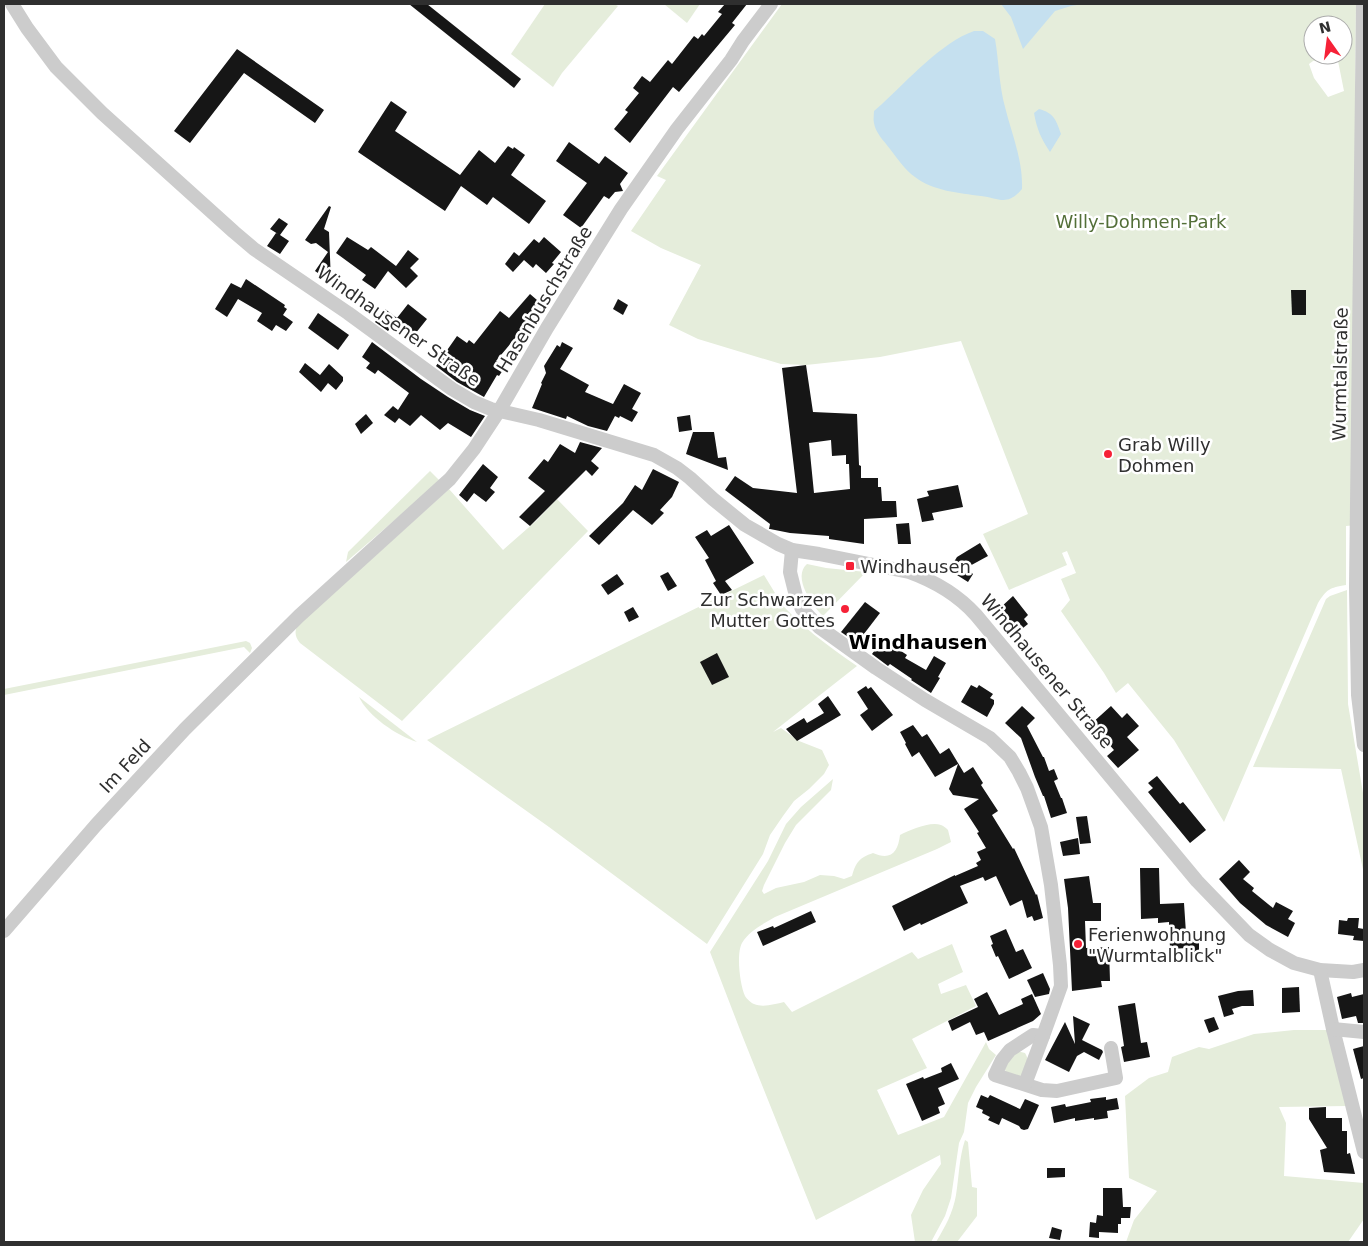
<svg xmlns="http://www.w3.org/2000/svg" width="1368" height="1246" viewBox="0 0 1368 1246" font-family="'DejaVu Sans',sans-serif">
<rect width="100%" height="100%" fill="#fff"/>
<g fill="#e5eddb" fill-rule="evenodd">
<path d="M545,4H614L618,6L562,73L553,87L511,54Z"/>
<path d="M664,4H700L687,23Z"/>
<path d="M782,4H1356L1355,94L1357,105V525L1346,526V585C1329,588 1327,589 1318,603L1224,822L1174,740L1128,683L1116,693L1104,673L1061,611L1070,600L1061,579L1076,573L1067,551L1062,553L1067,565L1009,590L983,534L1028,514L961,341L880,357L806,365L781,364L698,339L669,325L701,265L661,248L631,231L666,180L657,176ZM1313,25H1343V55H1313ZM1337,56L1344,91L1328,97L1314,78L1309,64L1313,61Z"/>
<path d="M430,471L440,481L346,562L348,552Z"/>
<path d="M449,489L503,550L536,521L557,499L588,531L402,721L300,643C296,638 294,634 297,626Z"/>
<path d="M807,564L826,568L866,572L823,616C812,605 792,577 807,564Z"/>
<path d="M764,575L775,593L740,610L776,598C799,625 828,646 857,666L773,732L781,728L799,741L822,750L829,765L824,774L809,789L794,801L783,816L770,835L763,854L707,944L549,827L427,740Z"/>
<path d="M1347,590L1348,704L1364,799V874L1341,769L1253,767L1326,599L1330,596Z"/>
<path d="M246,641L250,643L252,648L250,653L244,647L4,695V689Z"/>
<path d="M359,697L417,742C397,736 368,716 359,697Z"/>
<path d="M833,779L831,790L796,825L785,843L764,885L762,891L764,894L776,888L804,882L820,875L834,876L844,879L852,876C856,862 859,858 873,853C891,861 898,852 900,835C910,830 930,821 941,825C944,826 946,828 948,830L951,842L937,849L775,917C763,924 749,931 742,943C736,954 740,985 745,996C747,999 751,1003 754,1004C763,1008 775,1004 784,1002L792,1012L912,952L918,959L952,944L963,972L938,984L941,994L966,985L976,1006L912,1039L927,1068L877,1090L898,1135L944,1117L986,1042L989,1049L996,1055L976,1087L968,1103L964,1132L959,1143L951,1198L945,1216L931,1242H915L911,1215L923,1190L941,1164L940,1155L816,1220L742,1035L710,952L768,861L786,824L801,807Z"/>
<path d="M1294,1030H1329L1347,1106L1279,1107L1286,1123L1284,1176L1364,1183V1219L1348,1242H1126L1134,1220L1157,1191L1129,1178L1125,1096L1149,1078L1168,1072L1172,1057L1199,1047L1209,1049L1254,1034Z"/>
<path d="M1017,1051L1025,1053C1030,1061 1027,1066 1024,1074L1020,1076H1008L1005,1070L1006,1060Z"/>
<path d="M965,1140L968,1142L972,1187L977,1188V1216L957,1242H936C945,1227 953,1213 956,1195C959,1177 959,1158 965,1140Z"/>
</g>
<g fill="#c5e0ef">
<path d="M1001,4H1083L1071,6L1055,11L1023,49L1011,17Z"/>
<path d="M974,31H983L995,39C999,62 999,85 1005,107C1012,135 1023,160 1022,189C1007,207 999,198 981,196C959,193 933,191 915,177C905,170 897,158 890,149C884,141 875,132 874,123C873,119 874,115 874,111L882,104C907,81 942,42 974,31Z"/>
<path d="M1039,109C1054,113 1056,120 1061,134L1050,152C1041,138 1037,130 1034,113Z"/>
</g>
<g fill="#161616" fill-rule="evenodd">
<path d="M409,4H427L521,79L514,88Z"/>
<path d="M725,4H747L732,23L735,25L679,92L673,87L630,143L614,129L628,112L625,110L639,93L633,88L642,76L650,82L668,60L672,64L694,36L698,39L702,34L704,36L722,14L718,12Z"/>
<path d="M237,49L324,110L315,123L244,73L190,143L174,131Z"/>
<path d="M391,101L407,112L395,131L460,175L479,150L495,163L508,146L513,149L514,147L525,155L511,175L546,201L529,224L493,197L487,205L461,186L445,211L358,152Z"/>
<path d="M569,142L599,164L605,156L628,173L620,184L623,191L615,192L609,199L604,196L581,228L563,215L587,183L556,161Z"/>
<path d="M329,206L331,207L324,229L329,232L331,282L315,271L328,252L316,243L311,244L305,240Z"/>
<path d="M279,218L288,224L280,235L289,241L280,254L267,246L276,233L278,234L270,229Z"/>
<path d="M347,237L368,250L371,247L396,266L408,250L419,259L410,268L418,276L406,288L388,271L375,289L362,280L366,275L336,253Z"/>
<path d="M544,237L561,252L552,263L554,264L546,273L536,264L533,268L524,260L513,272L505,264L514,252L519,256L534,239L539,243Z"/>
<path d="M246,279L285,305L284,307L287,309L283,315L293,322L286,331L276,325L272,331L257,321L262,313L238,299L227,317L215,309L231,283L241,288Z"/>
<path d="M1291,290H1306V315H1292Z"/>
<path d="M530,294L544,306L532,320L531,319L496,361L505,367L499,376L497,375L484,397L457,382L436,366L457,336L467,343L469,340L474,344L500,311L509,318Z"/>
<path d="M618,299L628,305L623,315L613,309Z"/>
<path d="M408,304L427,319L415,334L397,320L388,331L375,322L385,309L397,318Z"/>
<path d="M318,313L349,335L338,350L308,328Z"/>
<path d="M372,342L421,379L448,397L470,410L485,416L471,437L448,423L440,430L421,415L410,426L399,418L395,423L384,415L393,406L398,410L409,393L378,370L375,374L366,368L370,363L362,357Z"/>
<path d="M562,342L573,348L560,369L589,385L585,392L613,404L624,384L641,393L632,409L638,412L632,422L620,416L619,418L615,416L607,431L588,426L567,416L566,419L532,408L542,384L541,383L546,373L544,366L557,345L560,347Z"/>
<path d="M305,363L320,375L329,364L343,377V381L336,390L328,383L321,392L299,372Z"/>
<path d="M806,365L813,412L857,414L859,465L861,466V478H878V487H881L882,501H896L897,517L864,519V544L829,539V536L790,533L770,529H769L770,524L725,490L735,476L753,488L797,493L782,368ZM831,440L832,456L846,455V464H849L850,489L814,493L809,443Z"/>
<path d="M366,414L373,423L361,434L355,424Z"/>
<path d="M690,415L692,430L679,432L677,417Z"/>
<path d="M693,432H714L718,458L726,457L728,470L686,454Z"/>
<path d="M580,442L602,448L591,461L599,468L592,476L586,470L530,526L519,517L545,491L528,478L544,459L548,462L560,444L575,453Z"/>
<path d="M483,464L498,477L490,488L495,492L486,502L474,493L467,502L459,495Z"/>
<path d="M653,469L679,482L672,497L660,510L664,513L652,525L633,510L599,545L589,536L623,503L635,485L642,490Z"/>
<path d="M958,485L963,507L932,513L934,520L922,522L917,499L929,496L927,491Z"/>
<path d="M909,523L911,544H898L896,524Z"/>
<path d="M729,525L754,563L725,581L732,590L721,595L713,583L716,581L705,560L709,558L695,537L707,530L711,536Z"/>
<path d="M980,543L988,556L966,568L973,574L968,582L949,570L957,557Z"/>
<path d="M668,572L677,586L668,591L660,576Z"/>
<path d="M617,574L624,584L608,595L601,585Z"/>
<path d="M1013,596L1028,615L1024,619L1028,624L1018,632L1000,608Z"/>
<path d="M865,602L880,613L857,643L841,632Z"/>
<path d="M633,607L639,617L629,622L624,612Z"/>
<path d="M883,639L907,655L905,658L926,670L934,656L946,663L938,677L940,678L931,693L911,680L912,679L890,664L888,666L872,654Z"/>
<path d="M717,653L729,677L712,685L700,662Z"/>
<path d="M971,685L977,688L979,685L993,694L990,698L994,700V704L987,717L961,702Z"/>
<path d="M866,686L868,689L871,687L893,715L872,731L860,715L868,709L857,692Z"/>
<path d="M828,696L841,715L797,741L786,729L804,718L807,723L824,713L818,704Z"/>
<path d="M1022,706L1035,718L1027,726L1043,757H1044L1049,771L1054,769L1058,779L1054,781L1061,798H1062L1067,813L1051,818L1044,796H1043L1035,777L1021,738L1005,723Z"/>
<path d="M1111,706L1122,718L1127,713L1139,726L1127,737L1139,750L1118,768L1107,756L1114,750L1091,724Z"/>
<path d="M913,725L922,737L927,734L940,754L949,748L964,773L973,767L983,783L981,785L998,811L992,815L1013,849L1014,848L1036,895L1037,894L1043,918L1034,921L1032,916L1027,918L1022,900L1010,906L996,876L985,881L983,877L960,886L968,903L921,925L920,923L904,931L892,906L955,875V876L978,866L976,863L981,860L977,852L986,848L977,833L979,832L964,809L979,799L953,795L949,789L958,764L935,777L919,752L912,757L905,744L906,743L900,732Z"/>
<path d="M1157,776L1180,804L1183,802L1206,830L1190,843L1148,792L1153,788L1148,783Z"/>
<path d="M1087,816L1091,843L1080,844L1076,817Z"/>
<path d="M1078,838L1080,854L1063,856L1060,842Z"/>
<path d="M1239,860L1250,872L1243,879L1254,888L1252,891L1273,908L1276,902L1293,911L1288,919L1295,923L1288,937L1266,925L1240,903L1219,879Z"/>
<path d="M1140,868H1159L1160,904L1184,903L1186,933H1199V954H1187V948L1170,949L1169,922L1158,923V918L1141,919Z"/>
<path d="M1089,876L1093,903H1101V921H1085L1086,948L1109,947L1110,981H1101L1102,987L1072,991L1068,908L1064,879Z"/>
<path d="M811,911L816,922L763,946L757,932L773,926L774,928Z"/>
<path d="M1348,918H1359L1358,928L1364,929V941L1353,940L1354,936L1338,934L1339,920L1347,921Z"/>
<path d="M1006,929L1016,952L1023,949L1032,968L1009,979L998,956L996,957L991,945L993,944L990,936Z"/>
<path d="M1043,973L1050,989L1049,994L1035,997L1027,980Z"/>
<path d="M1299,987L1300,1012L1282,1013V988Z"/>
<path d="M1253,990L1254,1006H1242L1232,1009L1234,1014L1224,1017L1218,996L1238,991Z"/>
<path d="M987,992L999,1015L1023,1004L1021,999L1032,994L1041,1014L1033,1021L988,1041L984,1032L976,1035L970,1022L952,1031L948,1021L978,1007L974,999Z"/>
<path d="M1351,993L1352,997L1364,994V1023H1358L1356,1016L1342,1019L1337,997Z"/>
<path d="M1135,1003L1141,1043L1147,1042L1150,1057L1124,1062L1121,1047L1124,1046L1118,1006Z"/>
<path d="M1073,1016L1090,1024L1082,1040L1102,1050L1103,1052L1099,1060L1084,1052L1077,1056L1069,1072L1045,1060L1065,1022L1075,1044Z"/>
<path d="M1214,1017L1219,1029L1209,1033L1204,1020Z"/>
<path d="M1364,1046V1078L1361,1079L1353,1049Z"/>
<path d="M951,1063L959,1079L938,1088L945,1104L938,1107L940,1113L922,1121L906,1084L923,1077L924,1079L942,1072L941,1068Z"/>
<path d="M981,1095L988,1098L990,1095L1020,1109L1025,1099L1039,1105L1028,1129L1024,1130L1021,1129L1019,1126L1002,1118L999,1125L988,1120L990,1117L982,1113L983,1110L976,1107Z"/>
<path d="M1106,1097V1100L1117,1098L1119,1109L1107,1111L1108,1118L1094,1120V1118L1075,1121V1118L1054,1123L1051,1107L1065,1104L1066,1107L1091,1102L1090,1099Z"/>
<path d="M1326,1107V1118H1342V1131H1347V1154L1350,1153L1355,1174L1324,1172L1320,1150L1327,1148L1309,1119V1108Z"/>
<path d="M1047,1168H1065V1177L1047,1178Z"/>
<path d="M1103,1188H1122L1123,1207H1131L1130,1218H1121V1224H1118V1233L1099,1232V1238L1089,1237L1090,1222L1096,1223L1097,1215L1103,1216Z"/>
<path d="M1052,1227L1062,1230L1060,1240L1049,1238Z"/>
</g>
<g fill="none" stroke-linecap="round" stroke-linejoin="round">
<g stroke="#ccc" stroke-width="14">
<path d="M12,4L27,28L56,67L102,113L234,232L254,249L348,313L452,389L474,402L491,409L539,420L654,455L677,468L690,478L713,499L745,525L778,544L792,550L819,554L909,572C934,581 958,595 976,615L1197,881L1249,935L1270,950L1294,963L1320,970L1353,972L1364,970"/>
<path d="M1363,4L1356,587L1358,695L1364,745"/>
<path d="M792,550L790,572L796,596L802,609L819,627L876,668L925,700L990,738L1010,757L1019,772L1027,788L1041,827L1051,885L1060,965L1061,986L1043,1036L1033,1035L1010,1050L1002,1060L995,1075L1042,1090L1057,1091L1116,1078L1111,1048"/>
<path d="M4,931L96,825L185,729L299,616L450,479L474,449L499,411L547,328L621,209L677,129L731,60L743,41L771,4"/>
<path d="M1320,970L1333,1029L1364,1152"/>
<path d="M1333,1029L1364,1032"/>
<path d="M1025,1084L1043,1036"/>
</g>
</g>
<g fill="#f62137" stroke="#fff" stroke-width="2">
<circle cx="1108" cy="454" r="5"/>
<rect x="845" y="561" width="10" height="10" rx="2.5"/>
<circle cx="845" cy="609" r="5"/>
<circle cx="1078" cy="944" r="5"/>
</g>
<g text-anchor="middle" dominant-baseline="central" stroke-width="5" stroke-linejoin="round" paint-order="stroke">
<g font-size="18" fill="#536f38" stroke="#fff">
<text x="1141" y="221">Willy-Dohmen-Park</text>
</g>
<g font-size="18" fill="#2f2f2f" stroke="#fff">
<text transform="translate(544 299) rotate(-59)">Hasenbuschstraße</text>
<text transform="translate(399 326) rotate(35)">Windhausener Straße</text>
<text transform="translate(1340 374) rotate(-89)">Wurmtalstraße</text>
<text transform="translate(1047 671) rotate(50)">Windhausener Straße</text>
<text transform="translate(125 766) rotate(-47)">Im Feld</text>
</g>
<g font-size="18" fill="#2f2f2f" stroke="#fff" text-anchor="start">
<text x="1118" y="444">Grab Willy<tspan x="1118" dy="21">Dohmen</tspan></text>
<text x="860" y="566">Windhausen</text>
<text x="835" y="599" text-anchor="end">Zur Schwarzen<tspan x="835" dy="21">Mutter Gottes</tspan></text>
<text x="1088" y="934">Ferienwohnung<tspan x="1088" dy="21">"Wurmtalblick"</tspan></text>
</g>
<g font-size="20" font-weight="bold" fill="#000" stroke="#fff">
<text x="918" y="642">Windhausen</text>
</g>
</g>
<rect width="1368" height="1246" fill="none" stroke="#2f2f2f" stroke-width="10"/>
<g transform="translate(1328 40) rotate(346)"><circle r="24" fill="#ffffff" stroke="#acacac"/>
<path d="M0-4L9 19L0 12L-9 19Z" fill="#f62137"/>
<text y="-8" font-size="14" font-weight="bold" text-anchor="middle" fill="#2f2f2f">N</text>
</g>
</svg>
